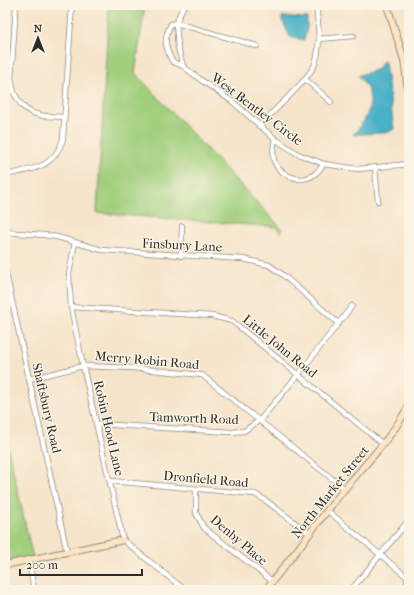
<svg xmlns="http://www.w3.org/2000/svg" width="414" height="595" viewBox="0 0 414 595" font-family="'IM FELL French Canon',serif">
<rect width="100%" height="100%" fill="#fcf5e5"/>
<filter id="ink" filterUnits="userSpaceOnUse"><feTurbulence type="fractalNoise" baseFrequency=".025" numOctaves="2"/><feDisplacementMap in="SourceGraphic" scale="8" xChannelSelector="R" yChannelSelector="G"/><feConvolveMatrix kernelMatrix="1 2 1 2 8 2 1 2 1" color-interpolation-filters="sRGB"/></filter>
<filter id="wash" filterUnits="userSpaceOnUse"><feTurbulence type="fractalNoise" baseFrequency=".012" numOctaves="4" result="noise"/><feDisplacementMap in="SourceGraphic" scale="16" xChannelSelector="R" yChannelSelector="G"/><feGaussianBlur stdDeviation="0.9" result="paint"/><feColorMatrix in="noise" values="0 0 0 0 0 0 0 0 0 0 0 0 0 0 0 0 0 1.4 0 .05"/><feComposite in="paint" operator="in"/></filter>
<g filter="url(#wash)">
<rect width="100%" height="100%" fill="#f6e4ca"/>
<g fill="#a1cf7d" stroke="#667d54">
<path d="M109,5H145L135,73L282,229L281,233L275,227L97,213Z"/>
<path d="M5,434L33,559L5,565Z"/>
</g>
<g fill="#48b1c7" stroke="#3a6e79">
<path d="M282,17L307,18V28L304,40L290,37L282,20Z"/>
<path d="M383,61L385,62L394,129L389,132L353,135C369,117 379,98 359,77V75L376,70Z"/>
</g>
</g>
<g filter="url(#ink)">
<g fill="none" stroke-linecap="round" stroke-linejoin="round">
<defs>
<g id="street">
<path d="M16,5L11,78L14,93L22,106L32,113L44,116L64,117"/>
<path d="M185,5L182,9L176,23L178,48L183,66L201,80L233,102L275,139L298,154L324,164L358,169L409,164"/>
<path d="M319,39L354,36"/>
<path d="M183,66L173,62C165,49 163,38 171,24L176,23L257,46"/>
<path d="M305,79L331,102"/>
<path d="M259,126C272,112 312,77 316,61C321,43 318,23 316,5"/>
<path d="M275,139C271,156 272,168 289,176C294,178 302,180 307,178C315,176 319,170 324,164"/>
<path d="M375,168L378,201"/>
<path d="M5,175C32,169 54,169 63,139L72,5"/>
<path d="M5,182V204"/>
<path d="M5,232L44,235L57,237L102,250L243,259L269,265L283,275L338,323"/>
<path d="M75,242L69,274L71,307L83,366L123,540L185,590"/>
<path d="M181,256L182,226"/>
<path d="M5,269L67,552"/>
<path d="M71,307L212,316L232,321L383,444"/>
<path d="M29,379L83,366L133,368L202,375L345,489"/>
<path d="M97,424L231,432L244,431L260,420L298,375L352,306"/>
<path d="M111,481L255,494L265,500L310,534"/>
<path d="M196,489V513L204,528L272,581"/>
<path d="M328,511L407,577H409"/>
<path d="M29,561L34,590"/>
<path d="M407,577L408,590"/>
<path d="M351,590L409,520"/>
</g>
<g id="secondary">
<path d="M387,5L404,60L409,98"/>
<path d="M5,565L123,540"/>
<path d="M265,590C293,557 318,521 346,487C368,461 393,436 409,405"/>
</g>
</defs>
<use href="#street" stroke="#90887a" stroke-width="6"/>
<use href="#secondary" stroke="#90887a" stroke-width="8"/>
<use href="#street" stroke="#fff" stroke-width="4.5"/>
<use href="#secondary" stroke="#fde5c4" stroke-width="6"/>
</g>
</g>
<g text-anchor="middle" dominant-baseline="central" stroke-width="3" stroke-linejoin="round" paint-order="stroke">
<g font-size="13" fill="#2b2b2b" stroke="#fcf5e5">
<text transform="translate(257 109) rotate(37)">West Bentley Circle</text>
<text transform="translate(182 245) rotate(3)">Finsbury Lane</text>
<text transform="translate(280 346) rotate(39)">Little John Road</text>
<text transform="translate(147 360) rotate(5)">Merry Robin Road</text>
<text transform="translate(47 408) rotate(77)">Shaftsbury Road</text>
<text transform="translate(194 418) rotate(2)">Tamworth Road</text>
<text transform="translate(109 428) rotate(77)">Robin Hood Lane</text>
<text transform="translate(206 479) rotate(5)">Dronfield Road</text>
<text transform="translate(330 492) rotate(-51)">North Market Street</text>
<text transform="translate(239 540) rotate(40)">Denby Place</text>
</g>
</g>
<rect width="414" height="595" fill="none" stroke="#fcf5e5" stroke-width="20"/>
<g transform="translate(38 38)" stroke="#fcf5e5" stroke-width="3" paint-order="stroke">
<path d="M0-3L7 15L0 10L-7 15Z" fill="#2b2b2b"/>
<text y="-6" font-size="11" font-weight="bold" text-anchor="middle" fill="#2b2b2b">N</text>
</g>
<path d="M20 569v6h122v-6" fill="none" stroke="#2b2b2b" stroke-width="2"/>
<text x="26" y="569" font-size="12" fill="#2b2b2b" stroke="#fcf5e5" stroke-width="3" paint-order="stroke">200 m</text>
</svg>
